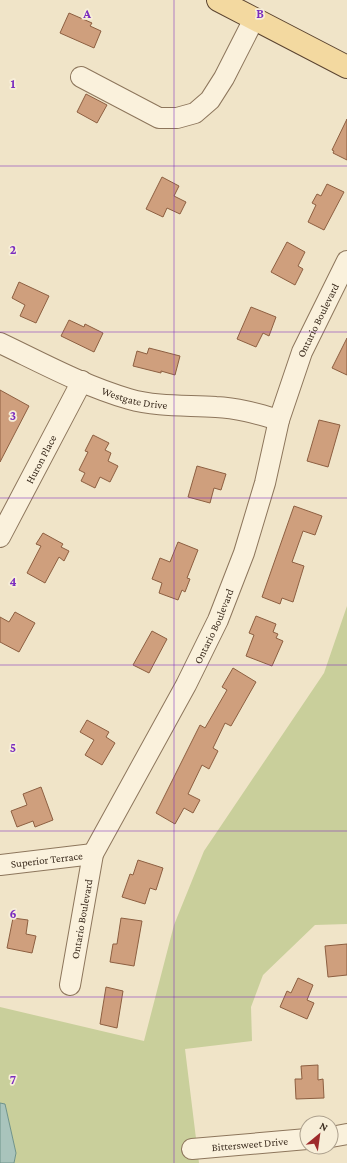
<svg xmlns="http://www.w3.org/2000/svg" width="347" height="1163" viewBox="0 0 347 1163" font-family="'Crimson Pro',serif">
<rect width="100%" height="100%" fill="#f0e4c8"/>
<path fill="#c9cf9b" d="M347,606V924L315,925L263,975L251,1007L252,1041L185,1049L199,1163H14L16,1153L5,1104L0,1103V1007L144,1041L174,925L204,851L324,673Z"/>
<path fill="#a9c4bc" stroke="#6f938a" d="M0,1103L5,1104L16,1153L14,1163H0Z"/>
<g fill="#cf9f7d" stroke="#8d5f41">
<path d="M69,13L92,23L90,26L101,31L94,48L60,33Z"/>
<path d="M86,94L107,105L97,123L77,112Z"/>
<path d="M347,119V160L333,153L334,151L332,150Z"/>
<path d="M162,177L179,186L174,196L186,202L180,214L167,208L163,217L146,209Z"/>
<path d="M327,184L344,192L324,230L308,222L316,205L312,203L317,194L321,196Z"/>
<path d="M287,242L305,252L298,266L303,269L295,285L271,272Z"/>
<path d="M19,282L49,296L36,323L20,316L25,305L12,298Z"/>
<path d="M251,307L276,317L269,336L263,333L256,347L237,339Z"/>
<path d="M69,320L84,327L85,324L103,333L94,352L61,336Z"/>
<path d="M347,338V375L332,368Z"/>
<path d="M149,348L180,356L175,375L161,371V373L133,366L137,351L147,354Z"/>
<path d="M0,390L29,406L0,462Z"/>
<path d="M319,420L340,425L328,467L307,461Z"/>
<path d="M93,435L109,443L105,450L111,453L108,461L118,466L110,482L100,477L95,488L81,481L85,473L79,470L88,452L85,451Z"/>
<path d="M197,466L226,474L221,490L214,488L210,503L188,497Z"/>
<path d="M294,506L322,516L315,535L303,531L292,562L304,566L293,602L282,598L280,604L262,597Z"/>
<path d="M43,533L63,544L61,547L69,551L64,561L59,557L45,583L27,573L41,546L36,544Z"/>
<path d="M178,542L198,550L187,578L190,579L185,592L182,590L178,600L159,593L162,583L152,579L160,558L170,562Z"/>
<path d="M15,612L35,623L19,652L0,642V617L9,622Z"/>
<path d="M256,616L276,624L273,632L278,634L276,638L283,641L272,666L246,656L254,635L249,633Z"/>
<path d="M152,631L167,639L149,673L133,665Z"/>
<path d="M233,668L256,682L231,726L225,723L213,748L218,751L209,769L202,765L188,794L200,800L193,813L184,808L175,824L156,813L200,725L205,728L227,690L222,687Z"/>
<path d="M87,720L109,732L106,737L115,743L102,765L85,755L94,740L80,732Z"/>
<path d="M41,787L53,820L35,827L33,821L17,827L11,811L27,805L23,794Z"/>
<path d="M138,860L163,868L156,890L150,888L145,904L122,897L130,874L133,875Z"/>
<path d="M13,918L28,920L26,934L36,936L32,953L7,948Z"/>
<path d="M121,918L142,921L134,966L110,962L113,944H117Z"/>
<path d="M347,944V975L328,977L325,946Z"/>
<path d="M298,978L313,985L307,1000L314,1003L307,1019L280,1007L287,991L291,993Z"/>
<path d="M106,987L123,991L117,1028L100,1024Z"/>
<path d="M318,1065V1080L323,1079L324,1098L296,1099L295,1079H302L301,1066Z"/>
</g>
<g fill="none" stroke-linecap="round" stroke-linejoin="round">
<defs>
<g id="minor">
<path d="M81,77L159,118H177L195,113L210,100L224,78L254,19"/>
<path id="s1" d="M0,343C42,363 84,386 129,399C157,407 187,405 216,407C238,408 258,414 279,420"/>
<path id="s2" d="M0,537L82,381"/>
<path id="s3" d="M0,865L93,854"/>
<path id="s4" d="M70,985L93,854L186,685L218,620L244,553L265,483L279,420L302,352L347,261"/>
<path d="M331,1137L347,1134"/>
<path id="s5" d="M192,1149L307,1139"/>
</g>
<path id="major" d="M218,0L347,67"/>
</defs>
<use href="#minor" stroke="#8d765c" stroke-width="22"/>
<use href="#major" stroke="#5b4430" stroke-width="24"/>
<use href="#minor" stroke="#faf1dc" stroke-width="20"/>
<use href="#major" stroke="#f3d9a0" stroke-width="22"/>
</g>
<path fill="none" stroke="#7b2cbf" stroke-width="1" stroke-opacity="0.55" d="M174,0V1163M0,166H347M0,332H347M0,498H347M0,665H347M0,831H347M0,997H347"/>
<g text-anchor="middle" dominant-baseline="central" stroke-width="3.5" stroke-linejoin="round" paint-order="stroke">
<g font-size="11" fill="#3d2e20" stroke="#f7eed8">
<text stroke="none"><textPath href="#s4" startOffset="715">Ontario Boulevard</textPath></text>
<text stroke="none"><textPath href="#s1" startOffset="146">Westgate Drive</textPath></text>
<text stroke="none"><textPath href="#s2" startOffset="88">Huron Place</textPath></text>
<text stroke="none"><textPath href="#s4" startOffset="391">Ontario Boulevard</textPath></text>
<text stroke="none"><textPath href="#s3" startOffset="47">Superior Terrace</textPath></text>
<text stroke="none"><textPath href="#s4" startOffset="67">Ontario Boulevard</textPath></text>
<text stroke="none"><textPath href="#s5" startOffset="58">Bittersweet Drive</textPath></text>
</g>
</g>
<g font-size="13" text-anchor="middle" font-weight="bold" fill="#7b2cbf" stroke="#f7eed8" stroke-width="3.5" stroke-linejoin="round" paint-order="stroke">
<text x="87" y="18">A</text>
<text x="260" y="18">B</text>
<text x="13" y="88">1</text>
<text x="13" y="254">2</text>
<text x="13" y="420">3</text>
<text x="13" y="586">4</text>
<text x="13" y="752">5</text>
<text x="13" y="918">6</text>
<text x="13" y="1084">7</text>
</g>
<g transform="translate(319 1135) rotate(29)"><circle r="19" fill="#f7eed8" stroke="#ada18e"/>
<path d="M0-3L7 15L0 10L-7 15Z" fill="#9e2a2b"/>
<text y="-6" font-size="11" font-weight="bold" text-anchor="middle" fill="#3d2e20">N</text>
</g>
</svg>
